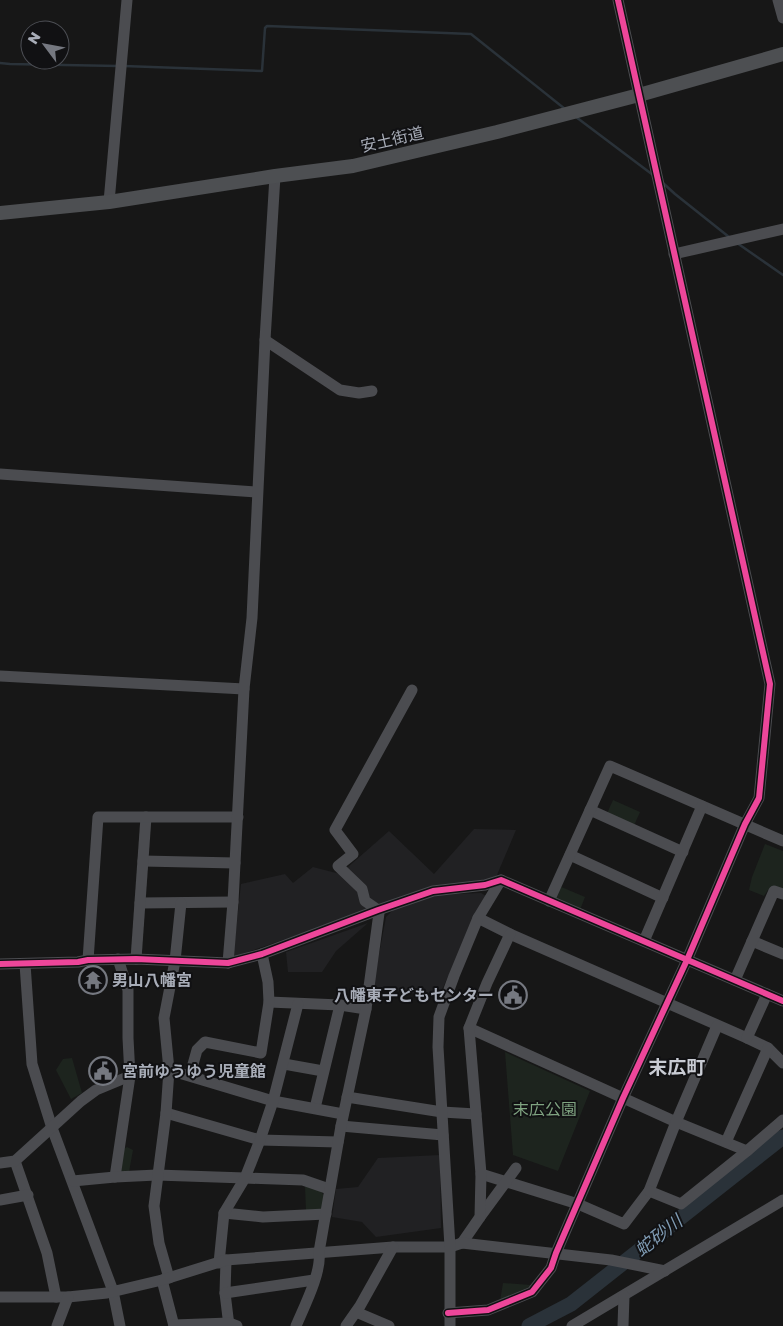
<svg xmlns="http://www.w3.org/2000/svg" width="783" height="1326" viewBox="0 0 783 1326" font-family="'Golos Text','Noto Sans JP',sans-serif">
<rect width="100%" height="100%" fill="#171717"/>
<g fill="#212123">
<path d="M474,829L516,830L494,882L365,912L233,957L241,884L285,874L293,883L313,867L340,874L389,831L434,874Z"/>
<path d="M481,893L486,896L438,998L373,986L386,917L394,909L431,895Z"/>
<path d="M368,923L336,951L322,972H288L286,952Z"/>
<path d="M440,1155L441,1228L376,1237L362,1222L332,1217L336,1189L358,1187L378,1158Z"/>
</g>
<g fill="#1d241e">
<path d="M613,800L640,812L632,830L605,818Z"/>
<path d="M765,844L783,851V893L768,890L764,896L749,890L752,877Z"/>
<path d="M559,886L585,897L578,915L554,898Z"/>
<path d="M505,1052L590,1091L558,1171L513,1155Z"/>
<path d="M72,1058L82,1093L71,1099L56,1070L63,1059Z"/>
<path d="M127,1147L133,1150L129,1172H117L120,1151Z"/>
<path d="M305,1186L320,1190L324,1196V1207L319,1212L306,1211Z"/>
<path d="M503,1283L531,1285L525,1291L500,1301Z"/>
</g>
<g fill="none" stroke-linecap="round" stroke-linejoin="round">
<g stroke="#2a3239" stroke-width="2.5">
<path d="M0,63L10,64L118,66"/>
<path d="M124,66L262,71L265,28L267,26L471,34L565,109"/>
<path d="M576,117L653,175"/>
<path d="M663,183L675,194L729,237"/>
<path d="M737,243L783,275"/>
</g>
<path stroke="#2a3239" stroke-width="15" d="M529,1326L571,1304L783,1137"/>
<g stroke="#4b4c50" stroke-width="11">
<path d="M778,0L783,18"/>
<path d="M109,202L127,0"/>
<path d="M674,254L783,229"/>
<path d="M265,340L340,390L359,393L372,391"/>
<path d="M0,474L257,492"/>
<path d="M0,676L244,689"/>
<path d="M590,810L683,852"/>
<path d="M570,855L663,898"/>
<path d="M143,861L235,863"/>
<path d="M549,901L610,766L783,841"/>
<path d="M140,903L233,902"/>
<path d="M478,918L510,934L747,1038L768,1048L783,1063"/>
<path d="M644,941L702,806"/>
<path d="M752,941L783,954"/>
<path d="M136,959L146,817"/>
<path d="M88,960L98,817H238"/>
<path d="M228,963L233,902L244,689L252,618L265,340L275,176"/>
<path d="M0,964L78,962L88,960L136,959L228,963L262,954L378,910L433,891L485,885L501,880L783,1001"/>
<path d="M25,964L32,1064L52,1128L113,1291L120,1326"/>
<path d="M735,980L774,891L783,894"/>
<path d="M269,1002L340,1005L366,1009"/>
<path d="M469,1028L676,1122L747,1151"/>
<path d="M747,1038L767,994"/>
<path d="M284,1064L323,1071"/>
<path d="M190,1075L197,1050L205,1042L261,1053L269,1002L268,982L262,954"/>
<path d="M347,1097L442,1112L476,1114"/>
<path d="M315,1108L340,1005"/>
<path d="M166,1113L260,1140L338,1142"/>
<path d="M341,1126L443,1135"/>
<path d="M726,1142L768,1048"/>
<path d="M15,1161L47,1253L56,1297"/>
<path d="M0,1163L15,1161L81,1101L96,1090L137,1073L169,1070L273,1101L343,1114"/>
<path d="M481,1174L578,1204L624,1224L649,1191L676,1122L717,1026"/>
<path d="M115,1177L130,1076L128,1038V990L118,959"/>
<path d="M73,1181L115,1177L157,1175L245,1178L303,1180L329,1189"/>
<path d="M649,1191L681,1204L747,1151L783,1120"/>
<path d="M0,1200L28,1195"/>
<path d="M224,1213L263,1217L326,1214"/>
<path d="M480,1217L516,1168"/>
<path d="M462,1243L480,1217L481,1174L469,1028L487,983L510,934"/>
<path d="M226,1260L225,1293L229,1326"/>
<path d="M219,1263L224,1213L245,1178L260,1140L273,1101L298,1004"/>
<path d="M169,1278L159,1243L154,1206L166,1113L169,1070L164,1018L175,961L181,903"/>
<path d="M162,1280L174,1326"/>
<path d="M225,1293L314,1280"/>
<path d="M0,1297H68L107,1293L162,1280L226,1260L393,1247H450L462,1243L611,1260L665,1271"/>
<path d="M356,1312L389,1326"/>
<path d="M448,1313L488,1310L532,1292L551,1268L556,1253L623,1098L687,960L745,824L759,798L770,684L618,0"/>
<path d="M174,1325L229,1323L237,1326"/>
<path d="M57,1326L68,1297"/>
<path d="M296,1326C304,1307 322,1272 319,1252L341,1126L366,1009L379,913L378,910L365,901L362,889L338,866L353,854L335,830L412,690"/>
<path d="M346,1326L360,1306L393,1247"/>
<path d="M450,1326V1247L438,1047L439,1017L454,976L478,918L501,880"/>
<path d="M572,1326L783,1200"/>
<path d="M623,1326L624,1296"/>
</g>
<path stroke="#4d4f52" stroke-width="14" d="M0,213L109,202L275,176L353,166L497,132L639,95L783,54"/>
<defs>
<g id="cycleway">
<path d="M0,964L78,962L88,960L136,959L228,963L262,954L378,910L433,891L485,885L501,880L783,1001"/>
<path d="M448,1313L488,1310L532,1292L551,1268L556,1253L623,1098L687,960L745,824L759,798L770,684L618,0"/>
</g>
</defs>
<use href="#cycleway" stroke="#111113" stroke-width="9"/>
<use href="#cycleway" stroke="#ed469a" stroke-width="6"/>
</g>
<defs>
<symbol id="temple-ring" viewBox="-11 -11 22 22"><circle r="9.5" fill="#111113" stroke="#757880" stroke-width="1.5"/><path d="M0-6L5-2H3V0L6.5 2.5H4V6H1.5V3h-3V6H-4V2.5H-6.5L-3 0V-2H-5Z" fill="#757880"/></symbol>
<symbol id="civic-ring" viewBox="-11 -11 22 22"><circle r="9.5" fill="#111113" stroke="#757880" stroke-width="1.5"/><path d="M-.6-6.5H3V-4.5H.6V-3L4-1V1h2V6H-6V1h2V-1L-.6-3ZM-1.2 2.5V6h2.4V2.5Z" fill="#757880"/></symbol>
</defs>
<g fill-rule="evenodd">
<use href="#temple-ring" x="77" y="964" width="32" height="32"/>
<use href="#civic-ring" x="497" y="979" width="32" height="32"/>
<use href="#civic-ring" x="87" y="1055" width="32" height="32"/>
</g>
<g text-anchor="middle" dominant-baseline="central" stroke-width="4" stroke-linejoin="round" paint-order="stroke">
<g font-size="16" fill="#a8adb8" stroke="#111113">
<text transform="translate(392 139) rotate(-13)">安土街道</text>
</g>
<g font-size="16" font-weight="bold" fill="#a8adb8" stroke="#111113" text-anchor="start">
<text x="112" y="980">男山八幡宮</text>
<text x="494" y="995" text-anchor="end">八幡東子どもセンター</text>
<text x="122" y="1071">宮前ゆうゆう児童館</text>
</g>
<g font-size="16" fill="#7fa381" stroke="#111113">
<text x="545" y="1109">末広公園</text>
</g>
<g font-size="18" font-style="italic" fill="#7f9bb3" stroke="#111113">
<text transform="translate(658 1235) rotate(-38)">蛇砂川</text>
</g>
<g font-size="19" font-weight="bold" fill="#c9ccd4" stroke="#111113">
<text x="677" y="1066">末広町</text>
</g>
</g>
<g transform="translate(45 45) rotate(302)"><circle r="24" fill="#111113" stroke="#4d4f55"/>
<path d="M0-4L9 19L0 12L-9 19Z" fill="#757880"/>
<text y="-8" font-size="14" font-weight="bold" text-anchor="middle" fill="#a8adb8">N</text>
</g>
</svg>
